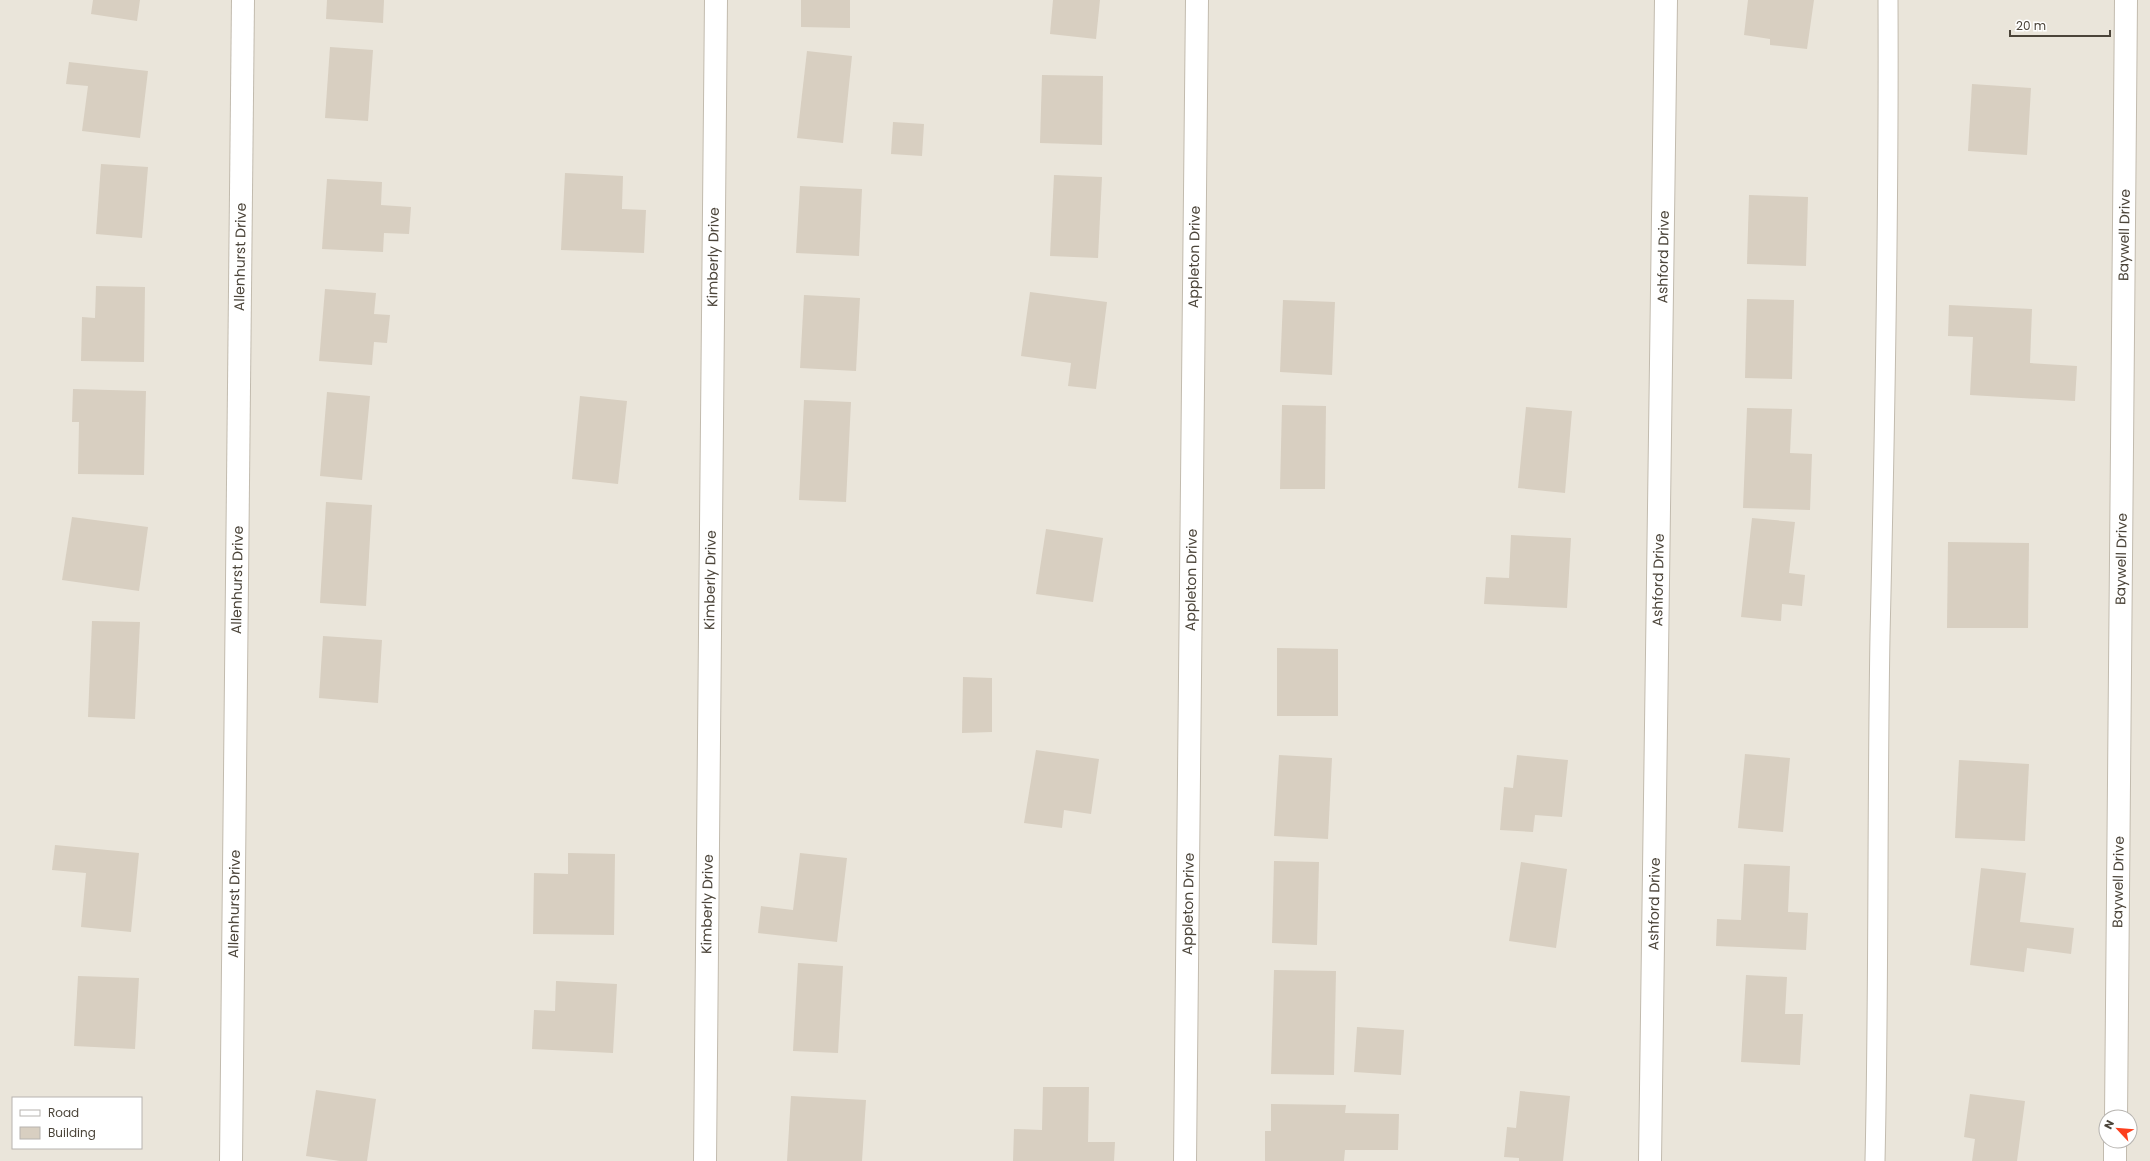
<svg xmlns="http://www.w3.org/2000/svg" width="2150" height="1161" viewBox="0 0 2150 1161" font-family="Poppins,sans-serif">
<rect width="100%" height="100%" fill="#f6f3ec"/>
<path fill="#eae5da" fill-rule="evenodd" d="M0,0H2150V1161H0ZM13,1098H141V1148H13ZM2106,1117H2130V1141H2106Z"/>
<g fill="#d8cfc1">
<path d="M93,0H140L137,21L91,14Z"/>
<path d="M327,0H384L383,23L326,19Z"/>
<path d="M801,0H850V28L801,27Z"/>
<path d="M1053,0H1100L1096,39L1050,34Z"/>
<path d="M1748,0H1814L1807,49L1770,45V39L1744,35Z"/>
<path d="M330,47L373,50L368,121L325,118Z"/>
<path d="M807,51L852,56L843,143L797,138Z"/>
<path d="M69,62L148,71L140,138L82,131L88,86L66,84Z"/>
<path d="M1042,75L1103,76L1102,145L1040,143Z"/>
<path d="M1972,84L2031,88L2027,155L1968,151Z"/>
<path d="M893,122L924,124L922,156L891,154Z"/>
<path d="M101,164L148,167L142,238L96,234Z"/>
<path d="M565,173L623,176L622,209L646,210L644,253L561,250Z"/>
<path d="M1054,175L1102,177L1098,258L1050,256Z"/>
<path d="M327,179L382,182L381,205L411,207L409,234L384,233L383,252L322,249Z"/>
<path d="M800,186L862,189L859,256L796,253Z"/>
<path d="M1749,195L1808,197L1806,266L1747,264Z"/>
<path d="M96,286L145,287L144,362L81,361L82,317L95,318Z"/>
<path d="M325,289L376,293L374,314L390,315L387,343L374,342L372,365L319,361Z"/>
<path d="M1030,292L1107,302L1096,389L1068,386L1071,363L1021,356Z"/>
<path d="M804,295L860,298L856,371L800,368Z"/>
<path d="M1747,299L1794,300L1792,379L1745,378Z"/>
<path d="M1283,300L1335,302L1332,375L1280,372Z"/>
<path d="M1949,305L2032,309L2030,363L2077,366L2075,401L1970,395L1973,337L1948,336Z"/>
<path d="M73,389L146,391L144,475L78,474L79,422H72Z"/>
<path d="M327,392L370,396L362,480L320,476Z"/>
<path d="M580,396L627,401L618,484L572,479Z"/>
<path d="M804,400L851,402L846,502L799,500Z"/>
<path d="M1282,405L1326,406L1325,489H1280Z"/>
<path d="M1526,407L1572,411L1565,493L1518,488Z"/>
<path d="M1747,408L1792,409L1790,453L1812,454L1810,510L1743,508Z"/>
<path d="M326,502L372,505L366,606L320,603Z"/>
<path d="M72,517L148,527L139,591L62,580Z"/>
<path d="M1752,518L1795,522L1789,573L1805,575L1802,606L1782,604L1781,621L1741,617Z"/>
<path d="M1046,529L1103,538L1093,602L1036,594Z"/>
<path d="M1511,535L1571,538L1567,608L1484,604L1486,577L1509,578Z"/>
<path d="M1948,542L2029,543L2028,628H1947Z"/>
<path d="M92,621L140,622L135,719L88,717Z"/>
<path d="M323,636L382,640L378,703L319,698Z"/>
<path d="M1277,648L1338,649V716H1277Z"/>
<path d="M963,677L992,678V732L962,733Z"/>
<path d="M1036,750L1099,759L1091,814L1064,810L1062,828L1024,823Z"/>
<path d="M1745,754L1790,758L1783,832L1738,828Z"/>
<path d="M1279,755L1332,758L1328,839L1274,836Z"/>
<path d="M1517,755L1568,760L1562,817L1535,815L1533,832L1500,830L1504,787L1513,788Z"/>
<path d="M1959,760L2029,764L2025,841L1955,838Z"/>
<path d="M55,845L139,853L131,932L81,927L86,873L52,870Z"/>
<path d="M568,853L615,854L614,935L533,934L534,873L568,874Z"/>
<path d="M800,853L847,858L837,942L758,933L761,906L793,910Z"/>
<path d="M1274,861L1319,862L1317,945L1272,943Z"/>
<path d="M1521,862L1567,869L1556,948L1509,941Z"/>
<path d="M1744,864L1790,866L1788,912L1808,913L1806,950L1716,946L1717,919L1741,920Z"/>
<path d="M1981,868L2026,873L2020,922L2074,928L2071,954L2027,948L2024,972L1970,965Z"/>
<path d="M798,963L843,966L838,1053L793,1051Z"/>
<path d="M1274,970L1336,971L1334,1075L1271,1074Z"/>
<path d="M1746,975L1787,977L1785,1014H1803L1800,1065L1741,1062Z"/>
<path d="M78,976L139,978L135,1049L74,1046Z"/>
<path d="M556,981L617,984L613,1053L532,1049L534,1010L555,1011Z"/>
<path d="M1357,1027L1404,1030L1401,1075L1354,1072Z"/>
<path d="M1043,1087H1089L1088,1142H1115L1114,1161H1013L1014,1129L1042,1130Z"/>
<path d="M316,1090L376,1099L367,1161H340L306,1156Z"/>
<path d="M1520,1091L1570,1096L1563,1161H1519V1158L1504,1157L1507,1127L1516,1128Z"/>
<path d="M1970,1094L2025,1101L2017,1161H1972L1975,1139L1964,1137Z"/>
<path d="M791,1096L866,1100L862,1161H787Z"/>
<path d="M1271,1104L1346,1105L1345,1113L1399,1114L1398,1150H1345L1344,1161H1265V1131H1271Z"/>
</g>
<g fill="none" stroke-linecap="round" stroke-linejoin="round">
<defs>
<path id="service" d="M1875,1161C1879,986 1877,811 1880,636C1885,424 1889,212 1888,0"/>
<g id="minor">
<path d="M2116,1117L2126,0"/>
<path d="M231,1161L243,0"/>
<path d="M705,1161L716,0"/>
<path d="M1185,1161L1197,0"/>
<path d="M1650,1161L1666,0"/>
<path d="M2115,1161V1141"/>
</g>
</defs>
<use href="#service" stroke="#c2bbae" stroke-width="21"/>
<use href="#minor" stroke="#c2bbae" stroke-width="24"/>
<use href="#service" stroke="#fff" stroke-width="19"/>
<use href="#minor" stroke="#fff" stroke-width="22"/>
</g>
<g text-anchor="middle" dominant-baseline="central" stroke-width="3" stroke-linejoin="round" paint-order="stroke">
<g font-size="14" fill="#4b4439" stroke="#fff">
<text transform="translate(2124 235) rotate(-89)">Baywell Drive</text>
<text transform="translate(240 257) rotate(-89)">Allenhurst Drive</text>
<text transform="translate(713 257) rotate(-89)">Kimberly Drive</text>
<text transform="translate(1194 257) rotate(-89)">Appleton Drive</text>
<text transform="translate(1663 257) rotate(-89)">Ashford Drive</text>
<text transform="translate(2121 559) rotate(-89)">Baywell Drive</text>
<text transform="translate(237 580) rotate(-89)">Allenhurst Drive</text>
<text transform="translate(710 580) rotate(-89)">Kimberly Drive</text>
<text transform="translate(1191 580) rotate(-89)">Appleton Drive</text>
<text transform="translate(1658 580) rotate(-89)">Ashford Drive</text>
<text transform="translate(2118 882) rotate(-89)">Baywell Drive</text>
<text transform="translate(234 904) rotate(-89)">Allenhurst Drive</text>
<text transform="translate(707 904) rotate(-89)">Kimberly Drive</text>
<text transform="translate(1188 904) rotate(-89)">Appleton Drive</text>
<text transform="translate(1654 904) rotate(-89)">Ashford Drive</text>
</g>
</g>
<rect x="12" y="1097" width="130" height="52" fill="#ffffff" stroke="#b7b4b0"/>
<rect x="20" y="1110" width="20" height="6" fill="#ffffff" stroke="#b7b4b0"/>
<text x="48" y="1117" font-size="12" fill="#4b4439">Road</text>
<rect x="20" y="1127" width="20" height="12" fill="#d8cfc1" stroke="#b7b4b0"/>
<text x="48" y="1137" font-size="12" fill="#4b4439">Building</text>
<g transform="translate(2118 1129) rotate(296)"><circle r="19" fill="#ffffff" stroke="#b7b4b0"/>
<path d="M0-3L7 15L0 10L-7 15Z" fill="#fc3f1d"/>
<text y="-6" font-size="11" font-weight="bold" text-anchor="middle" fill="#4b4439">N</text>
</g>
<path d="M2010 30v6h100v-6" fill="none" stroke="#4b4439" stroke-width="2"/>
<text x="2016" y="30" font-size="12" fill="#4b4439" stroke="#ffffff" stroke-width="3" paint-order="stroke">20 m</text>
</svg>
